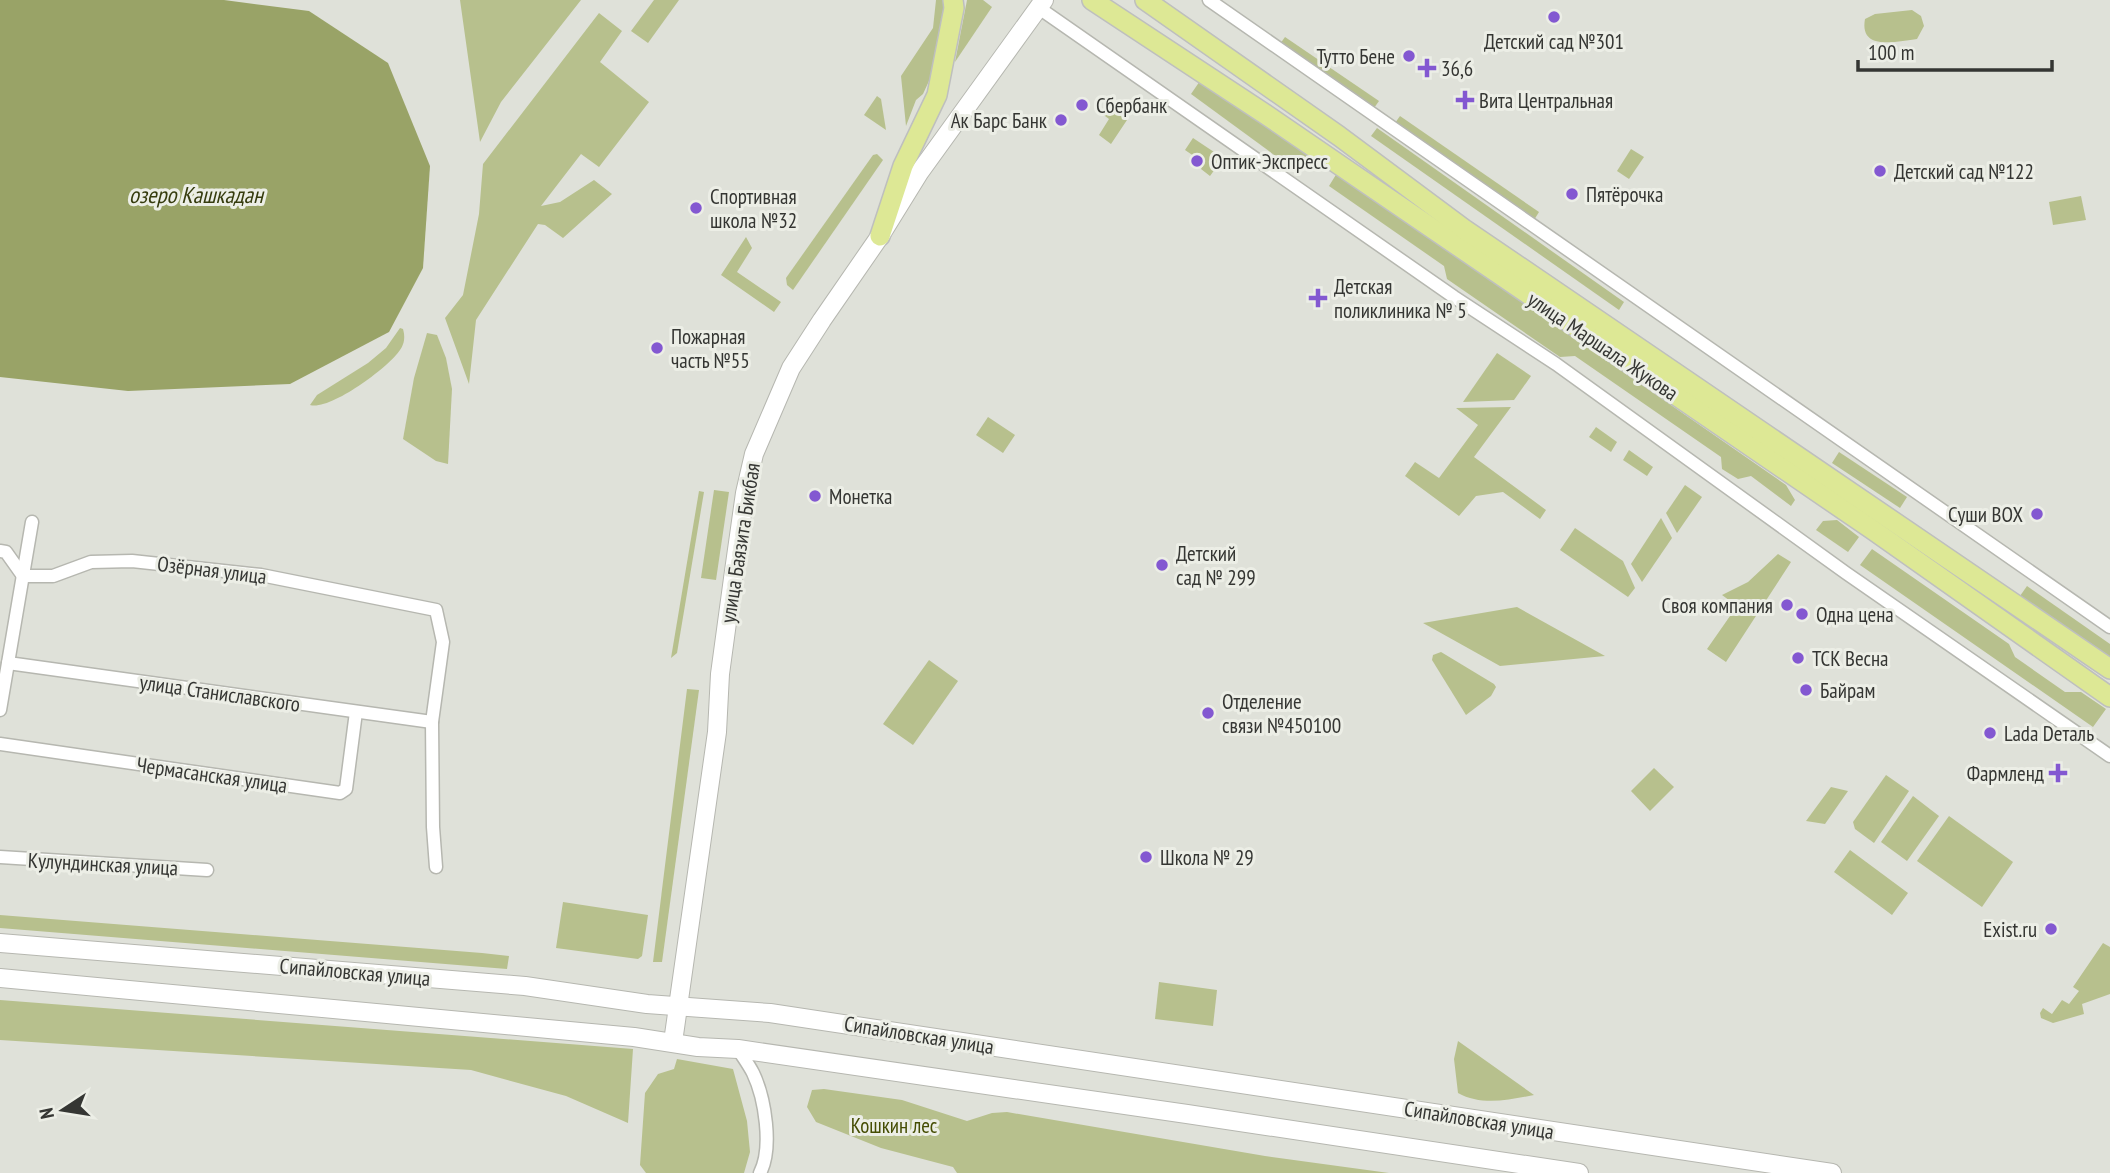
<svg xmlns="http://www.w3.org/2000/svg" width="2110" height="1173" viewBox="0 0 2110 1173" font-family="'PT Sans Narrow',sans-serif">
<rect width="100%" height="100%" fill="#dfe1d9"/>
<g fill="#b7c08d">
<path d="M460,0H581L501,102L480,142Z"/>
<path d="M654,0H679L648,43L631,31Z"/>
<path d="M936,0H947L934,70L923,94L916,100L906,126L901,76L933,28Z"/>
<path d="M967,0H983L992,7L955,62Z"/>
<path d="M1912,10L1921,16L1924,26L1917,39C1898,41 1859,52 1865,19L1875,14Z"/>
<path d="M599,13L622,31L600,62L649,102L599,167L581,154L541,206L560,202L594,180L612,194L563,238L545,225L538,224L476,320L469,384L445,318L463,295L479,214L483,164Z"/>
<path d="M1285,37L1379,101L1374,108L1280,44Z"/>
<path d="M1202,78L1310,156V160L1307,163L1292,168L1191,94Z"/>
<path d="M877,96L881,99L886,130L864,115Z"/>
<path d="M1105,106L1127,120L1111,144L1099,135L1109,119L1101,113Z"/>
<path d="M1400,116L1539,212L1534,220L1395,123Z"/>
<path d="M1377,128L1624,302L1619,310L1371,136Z"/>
<path d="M1193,138L1223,158L1210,176L1201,169L1204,163L1185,150Z"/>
<path d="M1631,149L1644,157L1629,179L1617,171Z"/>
<path d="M877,154L883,160L793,290L787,285L786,278L873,155Z"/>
<path d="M1337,173L1786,485L1795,500L1791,506L1751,476L1738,479L1722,469L1721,457L1575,356L1560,357L1447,279L1444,266L1329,186Z"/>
<path d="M2081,196L2086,220L2053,225L2049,202Z"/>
<path d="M746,237L752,248L737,272L781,302L774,312L721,275Z"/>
<path d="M400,328L403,329C405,336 405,343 400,350C389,367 330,411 310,405L317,395L368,363L386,348Z"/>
<path d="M427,333L437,335L446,358L452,389L448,464L436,461L403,439L414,378Z"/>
<path d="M1497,353L1531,376L1514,400L1463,402Z"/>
<path d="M1511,407L1474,457L1546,510L1540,519L1503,492L1476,496L1459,516L1405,476L1415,462L1439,478L1478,425L1456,408Z"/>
<path d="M988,417L1015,435L1003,453L976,435Z"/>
<path d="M1596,427L1617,442L1611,452L1589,437Z"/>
<path d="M1629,450L1653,467L1647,476L1623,460Z"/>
<path d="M1839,452L1907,497L1900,508L1832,463Z"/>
<path d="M1685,485L1702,497L1677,533L1666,513Z"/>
<path d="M714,490L729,492L716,580L701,578Z"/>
<path d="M699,491L704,492L677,653L671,658Z"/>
<path d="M1661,518L1672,538L1642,582L1631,564Z"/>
<path d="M1837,520L1859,537L1848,552L1816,530L1823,521Z"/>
<path d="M1575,528L1623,561L1635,588L1628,597L1560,550Z"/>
<path d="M1872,549L2009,644L2015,657L2065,692H2081L2106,709L2093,727L1860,565Z"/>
<path d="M1778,554L1791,562L1726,662L1707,649L1737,606L1722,595L1748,582Z"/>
<path d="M2027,586L2110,644V659L2020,596Z"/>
<path d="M1517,607L1605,656L1500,666L1423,623Z"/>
<path d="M1441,652L1494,684L1496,687L1491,696L1466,715L1432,660L1433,655Z"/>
<path d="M929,660L958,681L913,745L883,724Z"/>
<path d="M687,689L699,690L662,962H653Z"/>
<path d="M1654,768L1674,787L1650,811L1631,791Z"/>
<path d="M1886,775L1909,791L1874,843L1855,829L1853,822Z"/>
<path d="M1831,787L1848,791L1825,824L1806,821Z"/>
<path d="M1913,796L1939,816L1907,861L1881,842Z"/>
<path d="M1949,816L2013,862L1982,907L1917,861Z"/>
<path d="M1850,850L1908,893L1892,915L1834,872Z"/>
<path d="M563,902L648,915L642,956L638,959L556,948Z"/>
<path d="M0,915L482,953L509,956L507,969L0,928Z"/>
<path d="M2103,943L2110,947V994L2082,1004L2084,1014L2053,1023L2041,1018L2040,1013L2043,1008L2052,1014L2062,1000L2069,1004L2079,991L2073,987Z"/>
<path d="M1159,982L1217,990L1213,1026L1155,1019Z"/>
<path d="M0,1000L633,1049L628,1123L566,1096L471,1070L0,1040Z"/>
<path d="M1458,1041L1534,1095C1509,1100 1481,1106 1458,1093L1454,1059Z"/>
<path d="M677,1059L733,1069L747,1121L750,1152L744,1173H646L640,1165L645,1093L658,1074L674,1069Z"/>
<path d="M824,1089L902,1100L967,1121L992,1113L1007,1112L1265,1156L1389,1173H957L953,1167L881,1148L816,1122L807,1107L812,1090Z"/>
</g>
<path fill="#99a367" d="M0,0H224L309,11L388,63L430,166L423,268L389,332L290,384L128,391L0,377Z"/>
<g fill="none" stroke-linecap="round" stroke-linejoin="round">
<defs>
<g id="minor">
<path d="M1209,0L2110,627"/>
<path d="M1039,8L1454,297L1556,364L1846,573L2110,756"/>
<path d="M0,551L6,552L23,576H53L91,562L132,561L261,575L436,610L443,642L432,722L433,827L436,867"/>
<path d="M8,663L432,722"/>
<path d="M0,710L32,522"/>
<path d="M0,744L340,793L346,789L356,712"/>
<path d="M0,857L207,870"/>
<path d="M738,1049C743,1057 749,1065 753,1073C765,1098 773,1148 760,1173"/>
</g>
<g id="secondary">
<path d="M0,943L525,986L647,1004L770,1013L1832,1173"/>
<path d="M0,978L634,1037L698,1047L738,1049L1187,1114L1579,1173"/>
<path d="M673,1042L717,732L720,674L734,571L745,493L754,454L791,368L822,320L880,236L919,173L1044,0"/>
</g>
<g id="primary">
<path d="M1092,0L1265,114L1873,530L2110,697"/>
<path d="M1145,0L1339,136L1464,229L2110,669"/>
<path d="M880,236L903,166L937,95L954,8L953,0"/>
</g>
</defs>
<use href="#minor" stroke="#b6b7b0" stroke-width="15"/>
<use href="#secondary" stroke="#b6b7b0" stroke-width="20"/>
<use href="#primary" stroke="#bebfbe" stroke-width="22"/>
<use href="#minor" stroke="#fff" stroke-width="12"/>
<use href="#secondary" stroke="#fff" stroke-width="18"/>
<use href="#primary" stroke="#dde895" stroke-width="19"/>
</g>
<g fill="#8358d1" stroke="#eceee6" stroke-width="2.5">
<circle cx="1554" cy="17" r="7"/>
<circle cx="1409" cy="56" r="7"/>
<path d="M1423.5 57.5h7v7h7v7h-7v7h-7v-7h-7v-7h7z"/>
<path d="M1461.5 89.5h7v7h7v7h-7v7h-7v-7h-7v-7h7z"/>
<circle cx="1082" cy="105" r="7"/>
<circle cx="1061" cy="120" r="7"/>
<circle cx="1197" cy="161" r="7"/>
<circle cx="1880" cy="171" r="7"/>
<circle cx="1572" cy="194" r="7"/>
<circle cx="696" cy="208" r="7"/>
<path d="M1314.5 287.5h7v7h7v7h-7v7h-7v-7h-7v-7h7z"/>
<circle cx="657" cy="348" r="7"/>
<circle cx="815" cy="496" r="7"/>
<circle cx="2037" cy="514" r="7"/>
<circle cx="1162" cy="565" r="7"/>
<circle cx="1787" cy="605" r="7"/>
<circle cx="1802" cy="614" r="7"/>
<circle cx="1798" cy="658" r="7"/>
<circle cx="1806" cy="690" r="7"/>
<circle cx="1208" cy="713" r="7"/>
<circle cx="1990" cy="733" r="7"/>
<path d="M2054.5 762.5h7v7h7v7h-7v7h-7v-7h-7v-7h7z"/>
<circle cx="1146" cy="857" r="7"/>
<circle cx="2051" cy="929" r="7"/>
</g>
<g text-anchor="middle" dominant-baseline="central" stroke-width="6" stroke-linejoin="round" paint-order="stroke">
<g font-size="21" fill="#353633" stroke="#eceee6" text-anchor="start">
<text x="1554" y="41" text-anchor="middle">Детский сад №301</text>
<text x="1395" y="56" text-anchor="end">Тутто Бене</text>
<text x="1441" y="68">36,6</text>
<text x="1479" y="100">Вита Центральная</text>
<text x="1096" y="105">Сбербанк</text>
<text x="1047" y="120" text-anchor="end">Ак Барс Банк</text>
<text x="1211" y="161">Оптик-Экспресс</text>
<text x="1894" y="171">Детский сад №122</text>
<text x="1586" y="194">Пятёрочка</text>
<text x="710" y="196">Спортивная<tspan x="710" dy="24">школа №32</tspan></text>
<text x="1334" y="286">Детская<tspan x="1334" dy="24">поликлиника № 5</tspan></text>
<text x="671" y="336">Пожарная<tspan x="671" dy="24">часть №55</tspan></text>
<text x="829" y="496">Монетка</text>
<text x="2023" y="514" text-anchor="end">Суши BOX</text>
<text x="1176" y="553">Детский<tspan x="1176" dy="24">сад № 299</tspan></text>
<text x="1773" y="605" text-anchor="end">Своя компания</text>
<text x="1816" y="614">Одна цена</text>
<text x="1812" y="658">ТСК Весна</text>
<text x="1820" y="690">Байрам</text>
<text x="1222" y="701">Отделение<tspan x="1222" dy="24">связи №450100</tspan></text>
<text x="2004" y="733">Lada Dеталь</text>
<text x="2044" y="773" text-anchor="end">Фармленд</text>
<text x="1160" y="857">Школа № 29</text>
<text x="2037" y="929" text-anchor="end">Exist.ru</text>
</g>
<g font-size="21" fill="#353633" stroke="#eceee6">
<text transform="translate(1603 346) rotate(34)">улица Маршала Жукова</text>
<text transform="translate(740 543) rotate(-81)">улица Баязита Бикбая</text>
<text transform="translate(212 570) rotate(7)">Озёрная улица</text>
<text transform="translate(220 693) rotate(8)">улица Станиславского</text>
<text transform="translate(212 775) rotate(8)">Чермасанская улица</text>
<text transform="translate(103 864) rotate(3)">Кулундинская улица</text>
<text transform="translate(355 972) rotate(5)">Сипайловская улица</text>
<text transform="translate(919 1035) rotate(9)">Сипайловская улица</text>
<text transform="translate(1479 1120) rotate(9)">Сипайловская улица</text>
</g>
<g font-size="21" fill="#454d03" stroke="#eceee6">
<text x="894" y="1125">Кошкин лес</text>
</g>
<g font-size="23" font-style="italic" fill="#363c0e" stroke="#eceee6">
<text x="196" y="194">озеро Кашкадан</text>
</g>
</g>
<g transform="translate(63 1110) rotate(258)" stroke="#eceee6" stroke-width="5" paint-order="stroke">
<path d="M0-5L12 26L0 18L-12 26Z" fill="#353633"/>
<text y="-10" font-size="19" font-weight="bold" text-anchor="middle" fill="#353633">N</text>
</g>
<path d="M1858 60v10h194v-10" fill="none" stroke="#353633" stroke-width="3.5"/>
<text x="1868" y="60" font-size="21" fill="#353633" stroke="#eceee6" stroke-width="5" paint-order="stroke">100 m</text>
</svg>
